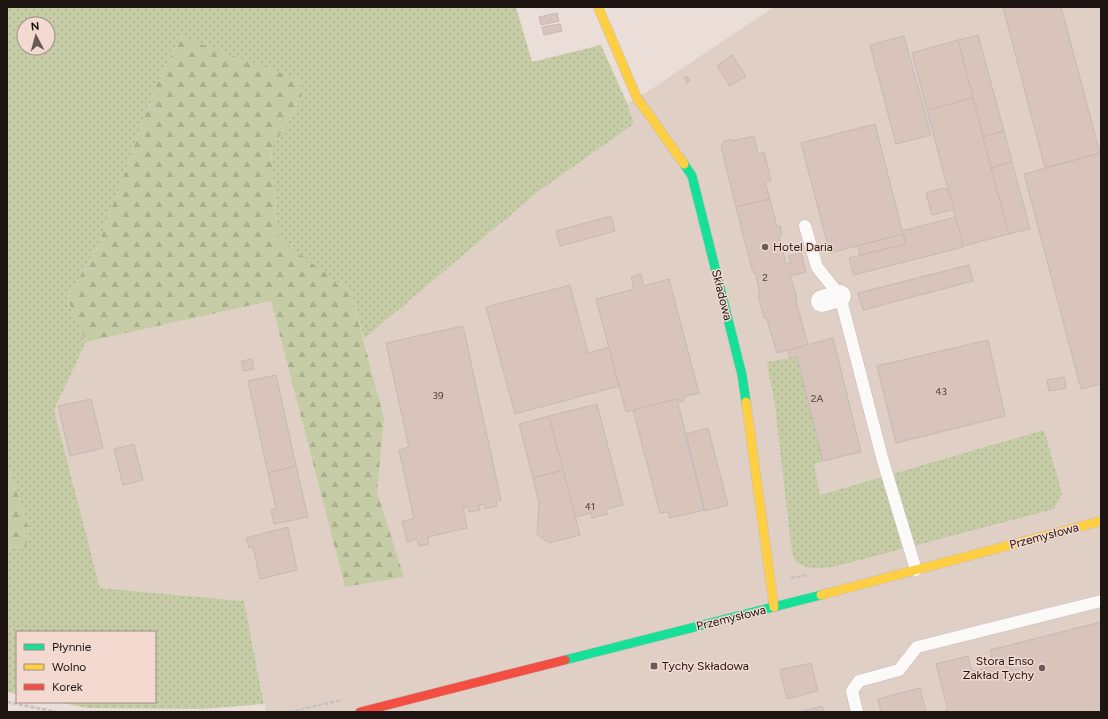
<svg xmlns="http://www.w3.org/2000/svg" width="1108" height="719" viewBox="0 0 1108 719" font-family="Figtree,sans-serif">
<defs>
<pattern id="grass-dots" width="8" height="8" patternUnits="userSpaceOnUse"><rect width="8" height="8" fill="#c5cca6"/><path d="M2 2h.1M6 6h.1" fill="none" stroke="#a9ae8e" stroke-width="1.8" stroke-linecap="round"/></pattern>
<pattern id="forest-firs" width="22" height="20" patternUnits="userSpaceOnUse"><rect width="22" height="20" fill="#c5cca6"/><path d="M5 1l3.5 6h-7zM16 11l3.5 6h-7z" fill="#a9ae8e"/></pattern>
</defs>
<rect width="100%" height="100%" fill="#ebddd8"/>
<path fill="#e0cfc5" d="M774,7H1101V712H266L244,601L100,588L54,410L86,342L271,301L345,587L403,577L377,492L384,418L364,339L539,191L634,124L627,103L647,92Z"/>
<g fill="url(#grass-dots)" fill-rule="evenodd">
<path d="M7,7H516L532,62L601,45L627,103L634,124L539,191L364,339L351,292L278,239L271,149L301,101L181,37L156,86L97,248L67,298L86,342L54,410L100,588L244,601L264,704L201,709L88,708L58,702H155V632H17V694L7,692V547L26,548L29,529L7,462ZM24,24H48V48H24Z"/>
<path d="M797,357L823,461L814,464L820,495L1044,430L1062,493L1054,509L833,567C821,568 801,571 794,558C792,554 792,549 791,545L775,406L767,362Z"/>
</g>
<g fill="url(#forest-firs)">
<path d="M181,37L301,80V101L271,149L278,238L351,292L384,418L377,492L404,577L345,587L271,301L86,342L67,298L97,248L156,86Z"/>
<path d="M7,462L29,529L26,548L7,547Z"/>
</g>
<g fill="#d9c4bc" stroke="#c4b9b5">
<path d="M1003,7H1061L1100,153L1045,168Z"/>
<path d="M557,13L559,21L541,25L539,17Z"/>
<path d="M560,24L562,31L544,35L542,27Z"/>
<path d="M978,35L1004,131L983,137L958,40Z"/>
<path d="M904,36L931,135L896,144L870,45Z"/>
<path d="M958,40L973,98L927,110L912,53Z"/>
<path d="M732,55L746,76L730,86L717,66Z"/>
<path d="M687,76L690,81L687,83L684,78Z"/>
<path d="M973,98L1009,234L963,246L927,110Z"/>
<path d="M875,124L903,234L830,253L801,143Z"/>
<path d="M1004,131L1012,162L991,168L983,137Z"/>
<path d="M754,136L758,154L764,152L771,180L765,182L770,199L736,207L721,146L724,141L731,139L732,141Z"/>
<path d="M1101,153V384L1081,389L1024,174Z"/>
<path d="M1012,162L1030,229L1009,234L991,168Z"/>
<path d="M945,188L946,190L948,189L954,209L932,215L926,193Z"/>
<path d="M770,199L777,227L780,226L782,235L779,236L786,264L791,263L789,256L801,253L806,272L790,276L797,297H795L808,345L777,353L766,317L764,318L758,294L760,293L755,272L753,273L736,207Z"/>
<path d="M611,216L615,231L560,246L556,231Z"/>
<path d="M956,217L963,247L854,275L849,258L906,244L902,231Z"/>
<path d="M903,234L906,244L860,255L858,246Z"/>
<path d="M969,265L973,281L863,310L858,293Z"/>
<path d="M641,274L644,286L669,279L699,393L686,396L682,402L677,399L626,412L596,299L634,289L631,277Z"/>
<path d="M570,285L588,353L609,347L619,386L515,414L486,307Z"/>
<path d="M463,326L501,500L496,501L497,506L485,509L484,504L479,505L480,510L469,512L468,507L463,508L467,528L428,537L429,544L419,546L417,539L407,542L402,521L414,519L399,450L409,447L386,343Z"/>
<path d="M833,338L861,452L823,461L797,357L790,358L788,350Z"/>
<path d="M988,340L1005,416L896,443L877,366Z"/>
<path d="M252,359L254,369L244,371L241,361Z"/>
<path d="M276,375L296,466L268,473L248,381Z"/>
<path d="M1064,377L1066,388L1049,391L1047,380Z"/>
<path d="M91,399L103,448L70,456L58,406Z"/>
<path d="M677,399L704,510L670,518L668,512L660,513L633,410Z"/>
<path d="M597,404L623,505L606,509L608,514L592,518L591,513L575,517L549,416Z"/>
<path d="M549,416L563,470L533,478L519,424Z"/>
<path d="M708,428L728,505L705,511L686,434Z"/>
<path d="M134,444L143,480L123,485L114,449Z"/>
<path d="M296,466L308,517L274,524L271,510L276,508L268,473Z"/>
<path d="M563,470L580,535L549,543L537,534L539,503L533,478Z"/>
<path d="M288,527L297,570L260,579L253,547L249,548L246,538Z"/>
<path d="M1101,622V712H941L948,710L936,664L968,656L972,671L994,666L990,650Z"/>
<path d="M811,663L818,691L787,699L780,670Z"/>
<path d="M920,688L926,712H881L878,699Z"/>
<path d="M822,706L824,712H799Z"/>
</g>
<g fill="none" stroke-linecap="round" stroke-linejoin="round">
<defs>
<g id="lane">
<path d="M805,226L817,267L840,296L883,461L916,570"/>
<path d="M857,712L852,691L859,681L899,670L917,647L1101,601"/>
</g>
<path id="street" d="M822,301L840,296"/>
<g id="fast">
<path d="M684,164L692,176L742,375L746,402"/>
<path d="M565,660L821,595"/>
</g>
<g id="slow">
<path d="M598,7L637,98L684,164"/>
<path d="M746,402L774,607"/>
<path d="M821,595L1101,521"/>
</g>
<path id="jam" d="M360,712L565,660"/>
</defs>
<use href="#lane" stroke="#c6bbb8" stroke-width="13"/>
<use href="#street" stroke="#c6bbb8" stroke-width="23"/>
<use href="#fast" stroke="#c6bbb8" stroke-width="10"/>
<use href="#slow" stroke="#c6bbb8" stroke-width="10"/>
<use href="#jam" stroke="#c6bbb8" stroke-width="10"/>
<g stroke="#c5c1c0" stroke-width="2.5" stroke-dasharray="4 2" stroke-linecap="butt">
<path d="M791,578L808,575"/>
<path d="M7,702L57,712"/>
<path d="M289,712L342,700"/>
</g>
<use href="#lane" stroke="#fcfaf9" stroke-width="12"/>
<use href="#street" stroke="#fcfaf9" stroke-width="22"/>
<use href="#fast" stroke="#16e098" stroke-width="9"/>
<use href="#slow" stroke="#ffcf43" stroke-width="9"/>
<use href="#jam" stroke="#f24e42" stroke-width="9"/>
</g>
<g fill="#665b57" stroke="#f3d9d0" stroke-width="1.5">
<circle cx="765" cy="247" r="4"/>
<rect x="650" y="662" width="8" height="8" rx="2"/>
<circle cx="1042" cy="668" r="4"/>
</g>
<g text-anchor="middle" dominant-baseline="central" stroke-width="3" stroke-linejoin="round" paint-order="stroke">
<g font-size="10" fill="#4d413c">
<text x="765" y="277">2</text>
<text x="941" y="391">43</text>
<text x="438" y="395">39</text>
<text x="817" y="398">2A</text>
<text x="590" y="506">41</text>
</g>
<g font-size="12" fill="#1e1512" stroke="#f3d9d0" text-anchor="start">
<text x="773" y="247">Hotel Daria</text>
<text x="1034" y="661" text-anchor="end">Stora Enso<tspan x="1034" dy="14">Zakład Tychy</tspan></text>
<text x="662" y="666">Tychy Składowa</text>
</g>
<g font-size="12" fill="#1e1512" stroke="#f3d9d0">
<text transform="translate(722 295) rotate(76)">Składowa</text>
<text transform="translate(1044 536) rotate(-15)">Przemysłowa</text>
<text transform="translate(731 618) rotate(-14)">Przemysłowa</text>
</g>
</g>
<rect width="1108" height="719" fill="none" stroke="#1e1512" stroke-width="16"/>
<rect x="16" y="631" width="140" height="72" fill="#f3d9d0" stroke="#9e8b84"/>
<rect x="24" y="644" width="20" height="6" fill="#16e098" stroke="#9e8b84"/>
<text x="52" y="651" font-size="12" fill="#1e1512">Płynnie</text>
<rect x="24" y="664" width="20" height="6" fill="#ffcf43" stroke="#9e8b84"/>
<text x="52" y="671" font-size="12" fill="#1e1512">Wolno</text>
<rect x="24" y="684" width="20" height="6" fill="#f24e42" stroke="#9e8b84"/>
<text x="52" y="691" font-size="12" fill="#1e1512">Korek</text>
<g transform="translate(36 36) rotate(354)"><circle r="19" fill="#f3d9d0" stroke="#9e8b84"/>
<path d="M0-3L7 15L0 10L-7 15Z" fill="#665b57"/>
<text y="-6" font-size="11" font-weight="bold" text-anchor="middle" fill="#1e1512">N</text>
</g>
</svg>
